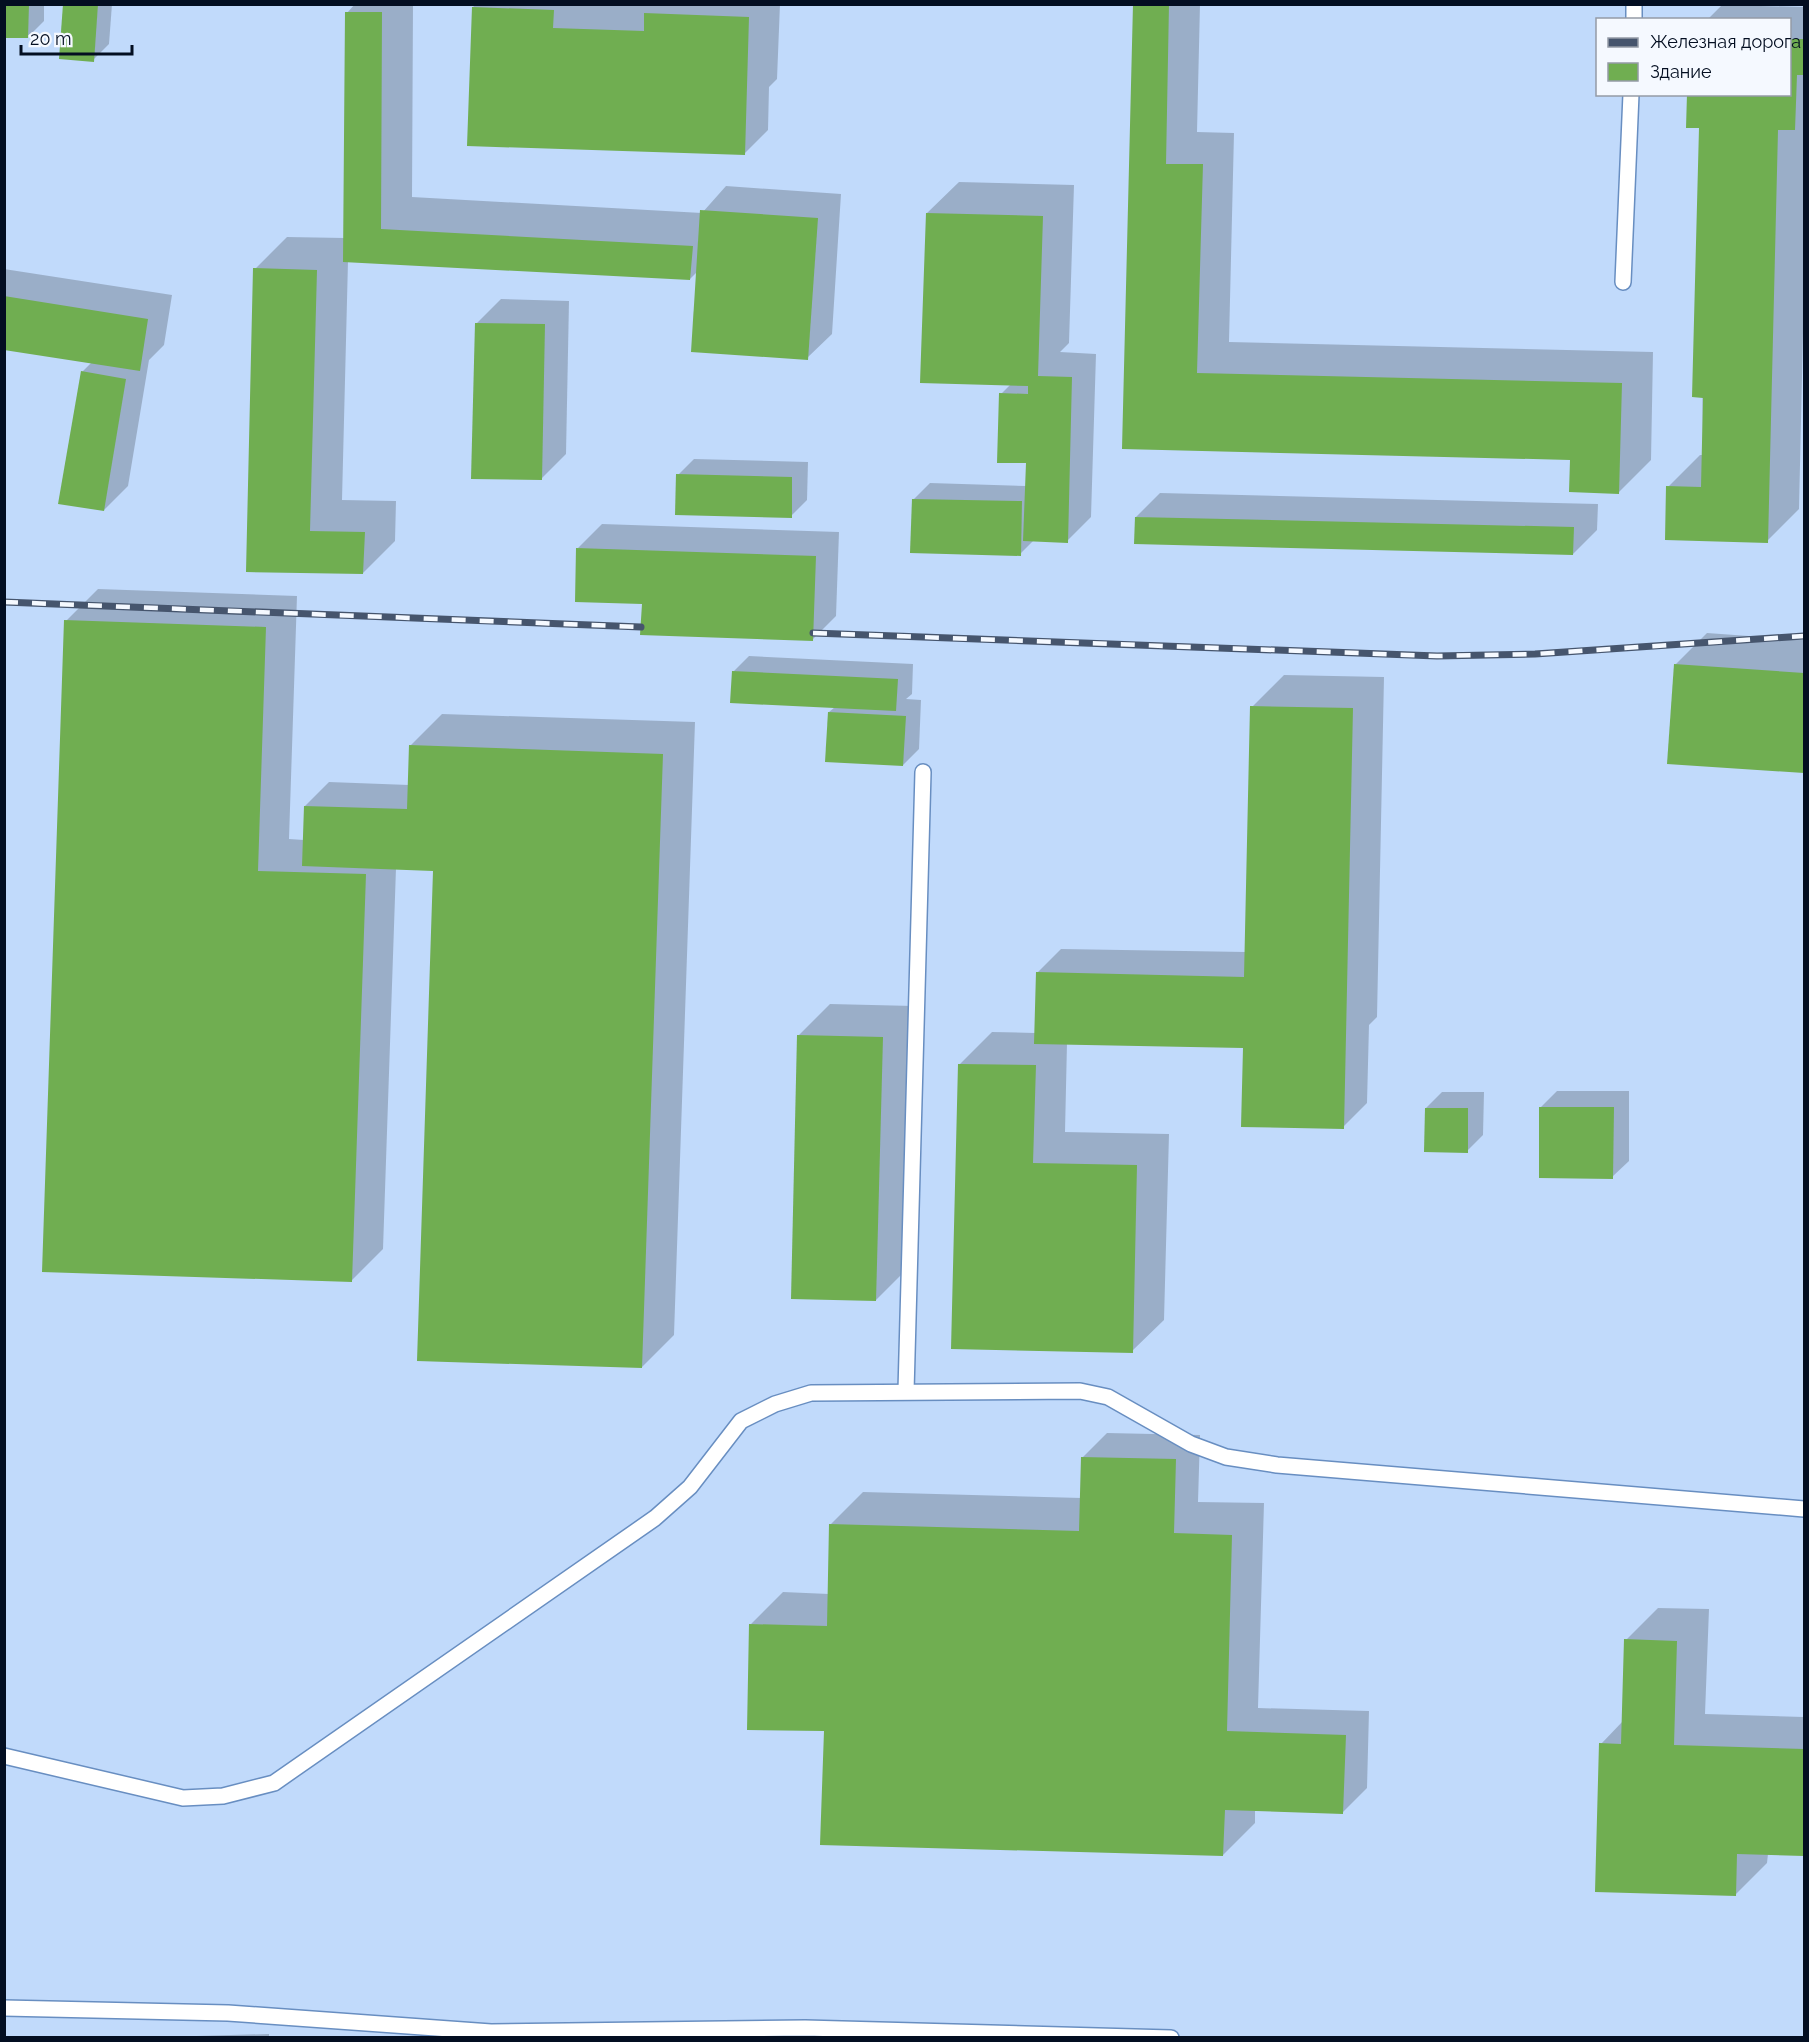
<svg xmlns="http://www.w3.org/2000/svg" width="1809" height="2042" viewBox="0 0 1809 2042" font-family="Raleway,sans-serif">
<rect width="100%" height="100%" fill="#c1dafb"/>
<g fill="#0003">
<path d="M4,4H44V21L28,37Z"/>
<path d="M65,4H112L109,44L93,60Z"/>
<path d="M355,4H413L412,197L702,213L726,186L841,194L832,334L807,358L698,271L690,279L348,261L342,500L396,501L395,541L363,573L247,570L255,269L287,237L345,238L347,13Z"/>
<path d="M476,4H780L777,79L769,87L768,130L744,154L473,7Z"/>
<path d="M1134,4H1200L1197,132L1234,133L1229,342L1653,352L1651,460L1619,492L1571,458L1123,448Z"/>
<path d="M1722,5L1804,7V289L1799,509L1767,541L1668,487L1700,455H1703L1700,127L1790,94V20H1707Z"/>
<path d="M959,182L1074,185L1069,343L1060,352L1096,354L1091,517L1067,541L1034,540L1020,554L913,500L930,483L1026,486L1027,459L1001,394L1011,384L927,213Z"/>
<path d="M4,269L172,295L164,345L149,360L128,486L104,510L82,372L92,362L4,348Z"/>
<path d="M501,299L569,301L566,454L541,479L476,324Z"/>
<path d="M694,459L808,462L807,500L791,516L678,475Z"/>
<path d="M1160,493L1598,504L1597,530L1573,554L1136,517Z"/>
<path d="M602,524L839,532L836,616L812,640L643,603L578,548Z"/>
<path d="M98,589L297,596L289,839L304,840L305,806L329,782L409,785L410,746L442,714L695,722L674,1335L642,1367L435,869L396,868L383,1249L351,1281L66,621Z"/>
<path d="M1707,633L1804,640V772L1669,763L1675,665Z"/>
<path d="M749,656L913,664L912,694L906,699L921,700L919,749L903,765L829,712L835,707L733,672Z"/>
<path d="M1284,675L1384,677L1377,1017L1369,1025L1367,1103L1343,1127L1244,1047L1067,1043L1065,1132L1169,1134L1164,1320L1132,1351L960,1064L992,1032L1035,1033L1037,973L1061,949L1246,952L1252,707Z"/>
<path d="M830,1004L914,1006L908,1268L876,1300L798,1036Z"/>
<path d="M1557,1091H1629V1161L1612,1177L1541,1107Z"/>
<path d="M1442,1092H1484L1483,1135L1467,1151L1426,1108Z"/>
<path d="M4,1256H6L4,1320Z"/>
<path d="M1107,1433L1200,1435L1198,1502L1264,1503L1258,1708L1369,1711L1367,1788L1343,1812L1255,1810V1823L1223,1855L825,1730L751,1624L783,1592L829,1594L831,1524L863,1492L1082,1498L1083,1457Z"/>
<path d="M1658,1608L1709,1609L1705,1714L1804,1717V1855L1768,1854L1767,1863L1735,1895L1601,1744L1623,1721L1626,1640Z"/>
<path d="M269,2034V2038H194L196,2036Z"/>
</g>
<g fill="#70ae51">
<path d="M4,4H29L28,38H4Z"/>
<path d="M63,4H98L94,62L59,59Z"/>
<path d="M1133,4H1169L1166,164H1203L1197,373L1622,383L1619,494L1569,492L1570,460L1122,449Z"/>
<path d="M472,7L554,10L553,28L644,31V13L749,17L745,155L467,146Z"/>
<path d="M345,12H382L381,229L693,246L690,280L343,262Z"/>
<path d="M1790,39H1804V75H1797L1795,130H1778L1768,543L1665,540L1666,486L1701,487L1703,398L1692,397L1699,128H1686L1687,94H1790Z"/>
<path d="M700,210L818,218L808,360L691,352Z"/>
<path d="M926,213L1043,216L1038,376L1072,377L1068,543L1023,541L1026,463H997L999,393L1028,394V386L920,383Z"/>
<path d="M253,268L317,270L310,531L365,532L363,574L246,572Z"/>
<path d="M4,296L148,319L140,371L4,350Z"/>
<path d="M475,323L545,324L542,480L471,479Z"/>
<path d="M81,371L126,379L104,511L58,504Z"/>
<path d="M676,474L792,477V518L675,515Z"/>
<path d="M912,499L1022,501L1021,556L910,553Z"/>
<path d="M1135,517L1574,527L1573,555L1134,544Z"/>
<path d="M576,548L816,556L813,641L640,635L642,604L575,602Z"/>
<path d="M64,620L266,627L258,871L366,874L352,1282L42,1272Z"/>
<path d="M1674,664L1804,673V773L1667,764Z"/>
<path d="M732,671L898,679L896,711L730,703Z"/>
<path d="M1250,706L1353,708L1344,1129L1241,1127L1243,1048L1034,1044L1036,972L1244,977Z"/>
<path d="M828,712L906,716L903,766L825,762Z"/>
<path d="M409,745L663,754L642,1368L417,1361L433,871L302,866L304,806L407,809Z"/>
<path d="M797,1035L883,1037L876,1301L791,1299Z"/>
<path d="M958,1064L1036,1065L1033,1163L1137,1165L1133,1353L951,1349Z"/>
<path d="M1539,1107H1614L1613,1179L1539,1178Z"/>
<path d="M1425,1108H1468V1153L1424,1152Z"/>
<path d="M1081,1457L1176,1459L1174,1533L1232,1535L1227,1731L1346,1735L1343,1814L1225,1810L1223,1856L820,1845L824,1731L747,1730L749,1624L827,1626L829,1524L1079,1531Z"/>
<path d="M1624,1639L1677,1641L1674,1745L1804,1749V1856L1737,1854L1736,1896L1595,1892L1599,1743L1621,1744Z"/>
</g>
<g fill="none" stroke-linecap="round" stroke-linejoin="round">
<defs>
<g id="lane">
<path d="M1634,20V4"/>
<path d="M1623,282L1631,94"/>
<path d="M906,1391L923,772"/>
<path d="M4,1756L183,1798L223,1796L274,1783L655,1518L690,1487L741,1421L775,1404L811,1393L1080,1391L1108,1397L1191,1444L1226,1457L1277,1465L1804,1509"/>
<path d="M4,2008L228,2013L491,2032L805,2028L1171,2038"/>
</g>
</defs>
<use href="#lane" stroke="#688ec1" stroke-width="18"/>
<use href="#lane" stroke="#fff" stroke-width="15"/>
<defs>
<g id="rail">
<path d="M4,602L641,627"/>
<path d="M813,633L1437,656L1535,654L1804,636"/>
</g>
</defs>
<use href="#rail" stroke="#46556d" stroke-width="7"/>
<use href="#rail" stroke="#f5f9ff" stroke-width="4.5" stroke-dasharray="14" stroke-linecap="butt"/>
</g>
<rect width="1809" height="2042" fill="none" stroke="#030e21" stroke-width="12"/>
<rect x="1596" y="18" width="195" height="78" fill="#f5f9ff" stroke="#949ba6" stroke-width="1.5"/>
<rect x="1608" y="38" width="30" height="9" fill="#46556d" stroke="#949ba6" stroke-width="1.5"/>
<text x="1650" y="48" font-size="18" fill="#030e21">Железная дорога</text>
<rect x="1608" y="63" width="30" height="18" fill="#70ae51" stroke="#949ba6" stroke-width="1.5"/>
<text x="1650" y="78" font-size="18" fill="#030e21">Здание</text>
<path d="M21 45v9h111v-9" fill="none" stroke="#030e21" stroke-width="3"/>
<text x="30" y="45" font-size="18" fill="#030e21" stroke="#f5f9ff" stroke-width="4.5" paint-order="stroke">20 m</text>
</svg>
